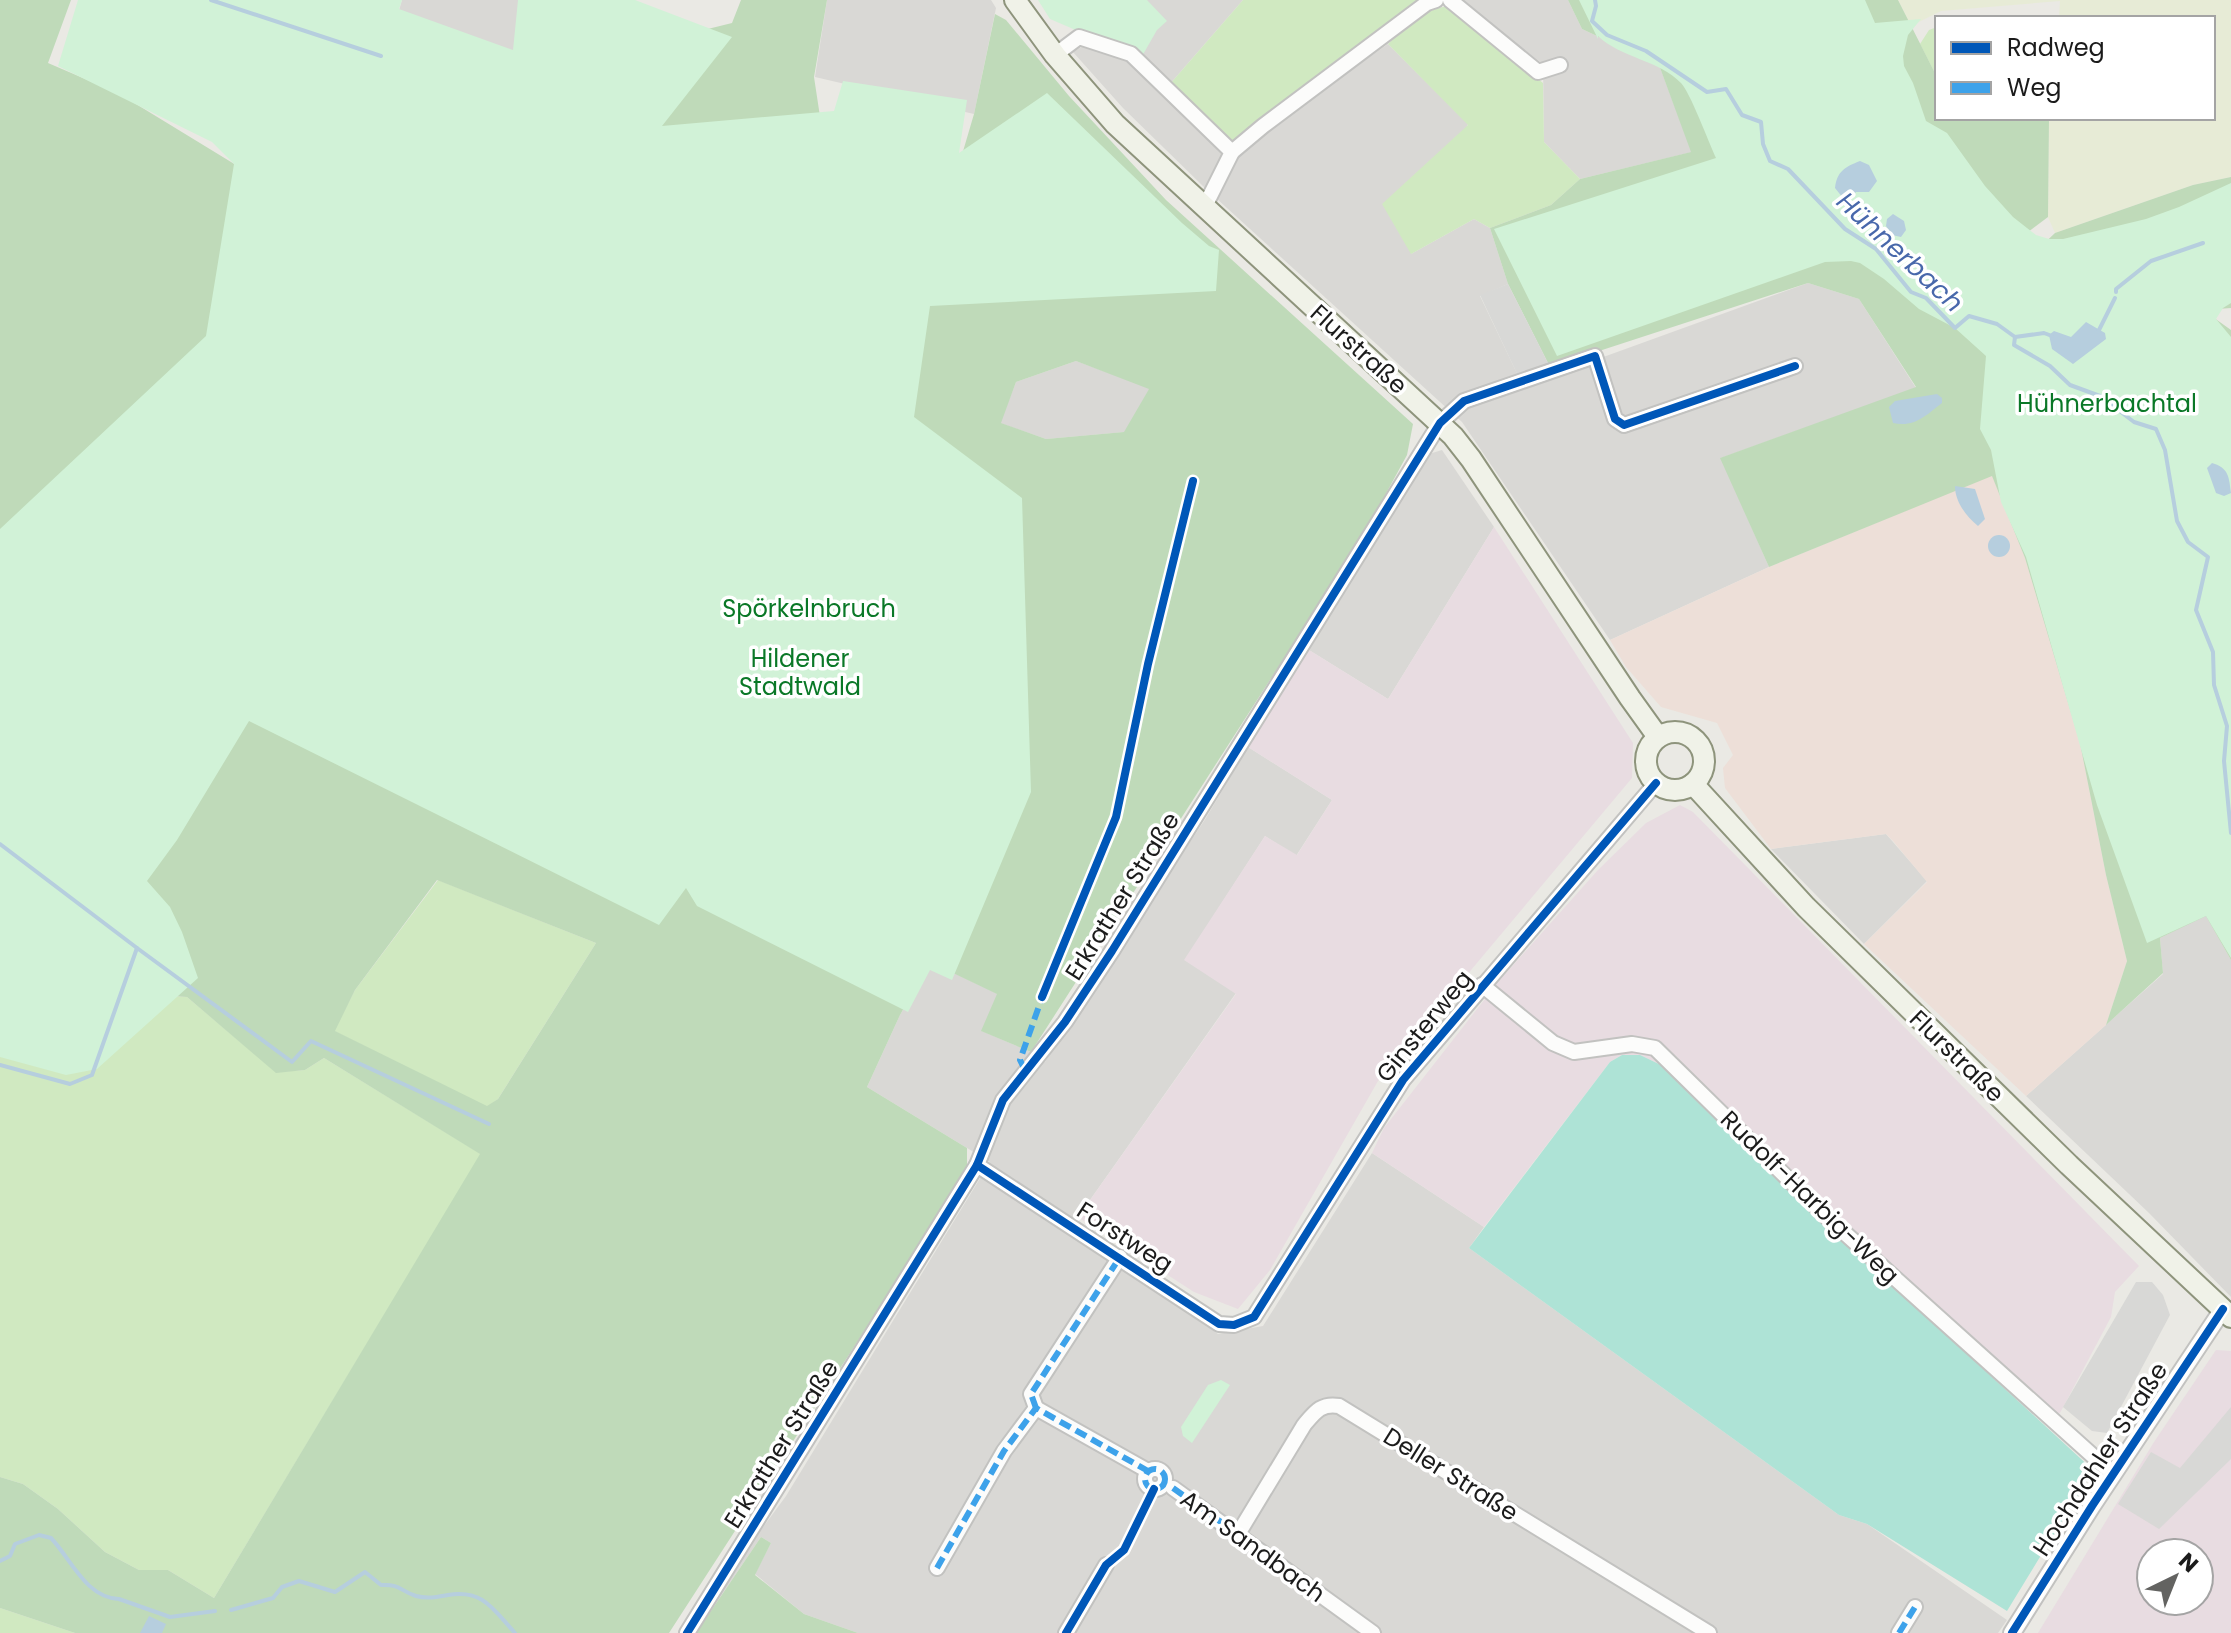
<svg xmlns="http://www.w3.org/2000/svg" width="2231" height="1633" viewBox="0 0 2231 1633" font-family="Poppins,sans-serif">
<rect width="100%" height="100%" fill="#eae9e4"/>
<g fill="#d9d8d5">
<path d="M402,0H520L516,52L386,56Z"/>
<path d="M827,0H991L996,8L974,114L815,77Z"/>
<path d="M1139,0H1243L1163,92L1280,120L1388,44L1468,124L1411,254L1474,219L1490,228L1508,284L1480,296L1523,386L1808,283L1859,299L1916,388L1721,458L1769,567L1610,640L1462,422L1205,188L1123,108L1073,52L1147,9Z"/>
<path d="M1458,0H1568L1582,29L1659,65L1692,152L1580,179L1544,142L1543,64Z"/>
<path d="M1076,361L1150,388L1125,432L1046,439L1000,423L1016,382Z"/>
<path d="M1442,450L1494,527L1388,699L1309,650L1429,454Z"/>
<path d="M1248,747L1332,800L1296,856L1265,836L1185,960L1236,993L1078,1217L1069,1233L1218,1334L1263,1326L1372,1153L1484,1227L1469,1248L1839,1515L1867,1524L2007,1620L1998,1633H858L804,1614L755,1574L771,1543L761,1537L696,1633H685L786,1496L990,1162L867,1087L900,1015L931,962L998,994L982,1031L1031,1052L1045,1062L1206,818Z"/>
<path d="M1886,834L1927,881L1864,944L1771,849Z"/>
<path d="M2206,915L2231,960V1297L2149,1213L2026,1096L2163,974L2160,938Z"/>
</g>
<path fill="#eddfd8" d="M1992,475L2025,558L2080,743L2106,875L2127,961L2106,1025L2026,1096L1864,944L1927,882L1893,841L1886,834L1771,849L1725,788L1723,768L1733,755L1717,723L1661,707L1626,667L1610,640L1769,567Z"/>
<g fill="#e8dce1" fill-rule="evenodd">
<path d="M1494,527L1633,743L1632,778L1378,1081L1270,1270L1238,1309L1194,1292L1078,1217L1236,994L1184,960L1265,836L1297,855L1332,800L1248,747L1309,650L1388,699Z"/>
<path d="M1680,805L1693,812L2139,1266L2115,1292L2111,1317L2060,1413L2052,1414L1847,1228L1675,1055L1663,1066L1640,1055H1622L1610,1062L1484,1227L1372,1153L1384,1128L1499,981L1598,870L1646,823Z"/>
<path d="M2216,1350L2231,1351V1633H2038L2154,1442ZM2151,1553H2199V1601H2151Z"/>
</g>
<path fill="#e7ebd6" d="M1898,0H2231V177L2193,185L2055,233L2048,217L2049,118H2213V18H2059L2060,1L1941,11L1911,26Z"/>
<g fill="#d0e9c1">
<path d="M1243,0H1423L1233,144L1170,84Z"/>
<path d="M1450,6L1543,83L1544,142L1580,179L1551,205L1490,228L1474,219L1411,254L1382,204L1468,125L1388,44C1407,27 1424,8 1450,6Z"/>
<path d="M1937,27V77L1920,44L1929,30Z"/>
<path d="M438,880L596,943L498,1099L487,1107L334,1031L355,990Z"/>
<path d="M0,986L187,997L276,1072L305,1070L324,1058L481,1154L214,1598L168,1570H139L105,1552L58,1509L23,1484L0,1477Z"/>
<path d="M0,1608L75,1633H0Z"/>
</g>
<g fill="#bfdab9" fill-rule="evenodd">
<path d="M0,0H71L48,63L118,93L372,248L523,177L526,74L732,23L741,0H827L814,77L824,143L926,277L974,114L995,14L1006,20L1069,96L1166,200L1413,424L1407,455L1365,532L1031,1052L981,1031L997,994L930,962L900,1015L867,1087L967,1148V1172L669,1633H75L0,1608V1477L23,1484L58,1509L105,1552L139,1570H168L214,1598L480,1154L324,1058L305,1070L276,1073L187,997L142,994L0,909ZM1076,361L1149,389L1124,432L1046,439L1001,423L1016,382ZM437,880L596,943L498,1099L487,1106L335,1031L355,990Z"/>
<path d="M1568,0H1898L1937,77V118H2049L2048,217L1983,266L1991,294L2055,233L2193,185L2231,177V308L2203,310L2231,330V960L2206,916L2160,938L2163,973L2106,1025L2127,961L2106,875L2080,743L2025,558L1992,476L1769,567L1720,458L1916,387L1859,299L1808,283L1550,367L1508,284L1490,228L1551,205L1580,179L1691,152L1659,65L1582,29Z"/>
<path d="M761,1537L771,1543L755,1575L804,1614L858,1633H696Z"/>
</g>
<g fill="#d1f2d7">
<path d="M78,0H402L399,9L513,50L518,0H635L732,37L662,126L834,111L843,81L967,100L959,153L1047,93L1182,223L1209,246L1219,250L1216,291L930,306L914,417L1022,498L1031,792L952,980L930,970L908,1012L697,906L686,888L659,925L249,721L177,840L147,881L170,907L182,932L198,978L97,1069L66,1075L0,1057V529L206,336L234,164L212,142L58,66Z"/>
<path d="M1038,0H1147L1167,21L1157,30L1141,58L1050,19Z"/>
<path d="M1579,0H1865L1875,23L1921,19L1908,35L1903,56L1904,66L1913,83L1926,121L1947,133L1985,186L2013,217L2036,235L2049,239H2063L2146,219L2179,207L2231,183V303L2223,308L2216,319L2231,337V958L2206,916L2147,943L2097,805L2026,557L2001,502L1991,450L1980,429L1986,356L1955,328L1919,309L1884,279L1860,263L1851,261L1825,262L1557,356L1494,229L1716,158C1709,143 1690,92 1681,83C1659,60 1621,58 1598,36V39Z"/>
<path d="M1221,1380L1230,1385L1192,1443L1183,1436L1181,1427L1208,1385Z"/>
</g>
<path fill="#aee3d6" d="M1622,1055H1640L1663,1066L1827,1225L2093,1470L2007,1611L1867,1524L1839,1515L1469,1248L1610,1062Z"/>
<g fill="#d8d8d6">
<path d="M1508,284L1550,367L1519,378L1480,295Z"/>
<path d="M2136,1282H2152L2163,1295L2170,1315L2107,1433L2092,1431L2063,1407Z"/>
<path d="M2231,1407V1459L2159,1529L2118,1504L2151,1452L2180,1468Z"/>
</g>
<g fill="#b6cede">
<path d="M1860,161L1869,165L1877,181L1869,192H1856L1850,198H1843L1835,188C1837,171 1845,167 1860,161Z"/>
<path d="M1893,214L1904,221L1906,230L1901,237L1892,235L1886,226L1887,219Z"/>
<path d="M2086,322L2105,333L2106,339L2073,364L2052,349L2049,335L2054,331L2071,337Z"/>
<path d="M1937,394L1942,398V403C1926,415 1915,428 1893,423L1889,407L1895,401Z"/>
<path d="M2212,463C2229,468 2229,477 2231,493L2224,496L2216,493L2207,468Z"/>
<path d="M1955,486L1975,489L1985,519L1978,526C1966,516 1955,502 1955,486Z"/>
<circle cx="1999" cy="546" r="11"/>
<path d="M149,1616L166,1624L162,1633H140Z"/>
</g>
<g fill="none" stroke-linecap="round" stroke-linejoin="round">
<g stroke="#b6cede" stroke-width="4">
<path d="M211,0L381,56"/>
<path d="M1595,0L1596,6L1592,21L1607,35L1646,51L1707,92L1726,89L1742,115L1761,122L1763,144L1770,161L1788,169L1845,229L1876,249L1911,292L1926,298L1955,328L1969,316L1997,324L2015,337L2014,345L2050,366L2070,385L2100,396L2134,422L2156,429L2165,450L2177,521L2188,542L2208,557L2196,610L2213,652L2214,685L2227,726L2224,761L2231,833"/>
<path d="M2116,292V289L2151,261L2203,243"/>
<path d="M2098,332L2115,298"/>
<path d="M2015,337L2044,333L2052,336"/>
<path d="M0,844L137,948"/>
<path d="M0,1065L70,1084L92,1075L137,948L292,1062L311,1041L489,1124"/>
<path d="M0,1561L10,1556L15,1544L39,1535L51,1538C71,1559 86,1598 119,1599L170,1617L215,1611"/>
<path d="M231,1610L273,1598L282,1587L299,1581L335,1592L365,1572L381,1585C401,1584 400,1591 416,1596C427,1599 437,1597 448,1595C483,1589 493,1609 515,1633"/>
</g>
<defs>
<g id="minor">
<path d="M1450,0L1538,72L1560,65"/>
<path d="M1055,55L1079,37L1131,54L1232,152L1204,208"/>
<path d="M1232,152L1263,126L1427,3L1436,0"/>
<path d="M1482,985L1553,1043L1574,1052L1632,1044L1655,1048L1828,1218L2113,1474"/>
<path d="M977,1165L1219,1324L1234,1325L1254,1317L1403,1080L1656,783"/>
<path d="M1036,1408L1031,1394L1120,1257"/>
<circle cx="1155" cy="1479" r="10"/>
<path d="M1173,1488L1373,1633"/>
<path d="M1238,1534L1304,1425C1315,1412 1321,1403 1339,1406L1709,1633"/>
<path d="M937,1568L1004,1451L1036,1408L1148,1471"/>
<path d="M687,1633L977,1165L1003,1100L1065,1022L1112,951L1440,423L1464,401L1595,356L1615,419L1624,425L1795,366"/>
<path d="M1066,1633L1106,1565"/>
<path d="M1899,1633L1915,1607"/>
</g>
<path id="tertiary" d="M2012,1633L2092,1506L2223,1309"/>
<g id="secondary">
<path d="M1015,0L1055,55L1115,124L1453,436L1471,459L1630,698L1658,737"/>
<circle cx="1675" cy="761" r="29"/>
<path d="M1693,784L1806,907L2069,1165L2231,1317"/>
</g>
</defs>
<use href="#minor" stroke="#c2c2c0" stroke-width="18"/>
<use href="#tertiary" stroke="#c2c2c0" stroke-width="20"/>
<use href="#secondary" stroke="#8e947c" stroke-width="24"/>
<use href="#minor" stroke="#fcfcfb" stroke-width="14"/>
<use href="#tertiary" stroke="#fcfcfb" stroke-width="16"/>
<use href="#secondary" stroke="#f0f2e8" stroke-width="20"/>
<g stroke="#3da2ea" stroke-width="6" stroke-dasharray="12 6" stroke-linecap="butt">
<path d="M1025,1070L1020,1060L1044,992"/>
<path d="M1036,1408L1031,1394L1120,1257"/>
<circle cx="1155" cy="1479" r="10"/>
<path d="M1173,1488L1238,1534"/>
<path d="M937,1568L1004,1451L1036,1408L1148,1471"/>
<path d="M1899,1633L1915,1607"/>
</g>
<defs>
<g id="cycleway">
<path d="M1042,997L1116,817L1148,664L1193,481"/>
<path d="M977,1165L1219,1324L1234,1325L1254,1317L1403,1080L1656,783"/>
<path d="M687,1633L977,1165L1003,1100L1065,1022L1112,951L1440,423L1464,401L1595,356L1615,419L1624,425L1795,366"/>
<path d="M1066,1633L1106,1565L1124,1550L1154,1489"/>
<path d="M2012,1633L2092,1506L2223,1309"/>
</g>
</defs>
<use href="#cycleway" stroke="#fff" stroke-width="13"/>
<use href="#cycleway" stroke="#0057b8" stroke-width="8"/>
</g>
<g text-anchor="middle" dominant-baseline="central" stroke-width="7" stroke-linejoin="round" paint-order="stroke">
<g font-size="24" fill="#1b1b1b" stroke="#fff">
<text transform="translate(1359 349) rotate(42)">Flurstraße</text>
<text transform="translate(1122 896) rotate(-58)">Erkrather Straße</text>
<text transform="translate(1424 1026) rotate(-51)">Ginsterweg</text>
<text transform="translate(1957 1056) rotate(44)">Flurstraße</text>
<text transform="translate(1810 1197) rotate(44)">Rudolf-Harbig-Weg</text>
<text transform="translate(1125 1237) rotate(33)">Forstweg</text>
<text transform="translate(781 1444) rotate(-58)">Erkrather Straße</text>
<text transform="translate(2100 1459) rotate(-57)">Hochdahler Straße</text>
<text transform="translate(1451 1474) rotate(32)">Deller Straße</text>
<text transform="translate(1253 1546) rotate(36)">Am Sandbach</text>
</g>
<g font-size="24" fill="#0a7827" stroke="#fff">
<text x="2107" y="403">Hühnerbachtal</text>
<text x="809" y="608">Spörkelnbruch</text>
<text x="800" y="658">Hildener<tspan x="800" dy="28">Stadtwald</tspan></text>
</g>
<g font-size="26" font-style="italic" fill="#4868ab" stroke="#fff">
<text transform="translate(1900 252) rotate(43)">Hühnerbach</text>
</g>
</g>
<rect x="1935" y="16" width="280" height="104" fill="#ffffff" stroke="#a4a4a4" stroke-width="2"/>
<rect x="1951" y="42" width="40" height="12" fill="#0057b8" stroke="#a4a4a4" stroke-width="2"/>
<text x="2007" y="56" font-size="24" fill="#1b1b1b">Radweg</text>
<rect x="1951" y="82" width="40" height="12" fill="#3da2ea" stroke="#a4a4a4" stroke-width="2"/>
<text x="2007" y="96" font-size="24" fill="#1b1b1b">Weg</text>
<g transform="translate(2175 1577) rotate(43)"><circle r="38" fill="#ffffff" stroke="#a4a4a4" stroke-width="2"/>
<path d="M0-6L14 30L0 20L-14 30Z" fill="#636361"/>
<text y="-12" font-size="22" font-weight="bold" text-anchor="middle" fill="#1b1b1b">N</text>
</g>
</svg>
